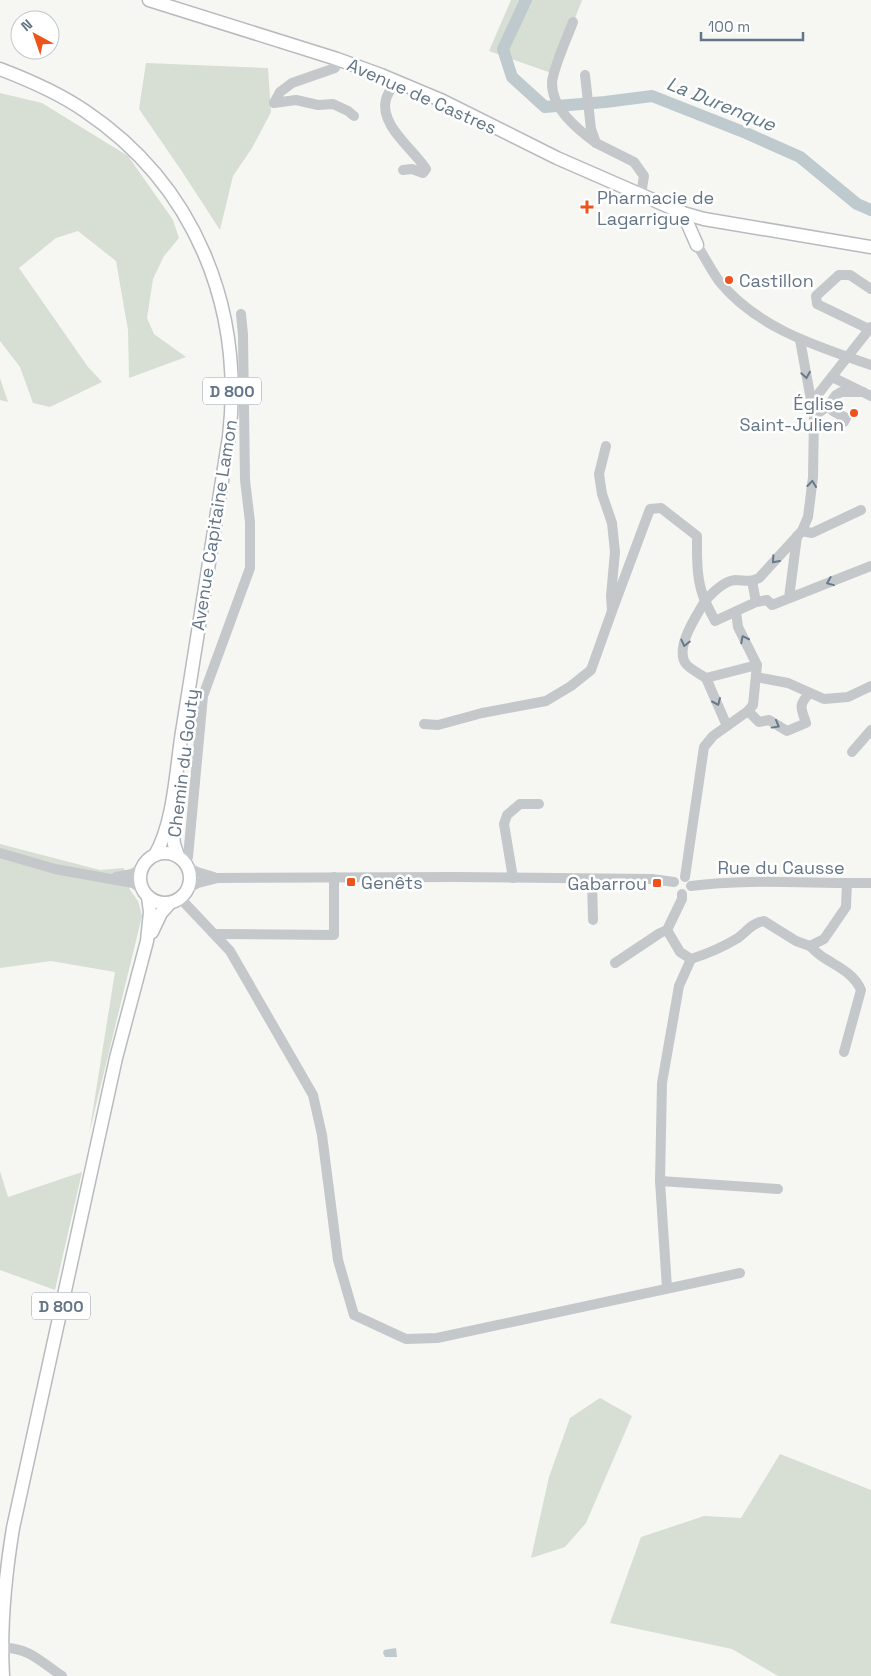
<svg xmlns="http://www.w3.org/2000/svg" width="871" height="1676" viewBox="0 0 871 1676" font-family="'Space Grotesk',sans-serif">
<rect width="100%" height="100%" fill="#f6f7f3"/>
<g fill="#d7ded3">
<path d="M511,0H582L554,74L489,51Z"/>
<path d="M146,63L268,68L271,112L252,148L233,176L220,230L181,170L139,109Z"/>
<path d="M0,93L42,103L128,156L173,220L179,238L164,256L153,279L147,318L154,334L186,357L129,378L128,330L116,261L78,231L56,238L19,268L88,367L102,382L50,407L33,403L20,367L0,341Z"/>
<path d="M0,378L8,402L0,400Z"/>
<path d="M0,844L100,870L124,868L130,890L138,901L142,916L89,1134L115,972L51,961L0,968Z"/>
<path d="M0,1171L8,1197L82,1172L55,1290L0,1270Z"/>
<path d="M600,1398L632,1416L586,1523L565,1547L531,1558L549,1477L570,1418Z"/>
<path d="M780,1454L871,1490V1676H778L732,1649L610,1623L641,1537L704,1516L741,1518Z"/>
</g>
<path fill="#bfcacf" d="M396,1648L397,1657H385L383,1653L384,1650Z"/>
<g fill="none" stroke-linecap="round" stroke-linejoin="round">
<path stroke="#bfcacf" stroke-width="12" d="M526,0L503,49L512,77L545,107L605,102L652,96L746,133L800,157L857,204L871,210"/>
<defs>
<g id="major">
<path d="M149,0L337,59L381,75L443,101L557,158L683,213L704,219L871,247"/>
<path d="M0,69C29,80 59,93 85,111C195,185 244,307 229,437C214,533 198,629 183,726C176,765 175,821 155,855"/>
<path d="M683,213L697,245"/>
<path d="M171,819L174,844L178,856"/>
<circle cx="165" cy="878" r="25"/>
<path d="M152,932L161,913L170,903"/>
<path d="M3,1676C0,1626 5,1577 13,1528L116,1058L147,941L150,912L148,897"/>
</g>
</defs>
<use href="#major" stroke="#b7bbbf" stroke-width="15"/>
<g stroke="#c4c8cb" stroke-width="10">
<path d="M573,22C567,38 554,66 552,82C551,108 577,129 596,143"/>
<path d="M337,59L335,68L292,83L280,92L274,103L296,100L318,105L333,104L348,111L354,116"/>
<path d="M585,75L591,129L596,143L634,162L644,176L641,195"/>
<path d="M395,81C392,87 388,93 386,99C379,125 413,149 426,169L423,173L412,169L403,170"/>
<path d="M697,245C704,256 711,270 719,281C757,328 816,346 871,365"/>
<path d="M869,329L817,304L816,296L839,275H850L871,289"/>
<path d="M832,377L871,396"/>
<path d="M828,406L833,411L846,418L844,422"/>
<path d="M813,409L819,393L871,327"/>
<path d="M814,416L828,406L836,395L841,392H863"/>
<path d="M802,531L812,533L861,510"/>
<path d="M752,581L756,602"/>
<path d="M789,598L797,536"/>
<path d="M705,601L715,621L756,602L767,600L772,605L871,566"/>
<path d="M705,601C697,615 674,648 686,664C690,669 700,674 706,678"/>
<path d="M612,611L650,509L661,508L697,536C697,558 696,580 705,601C712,593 724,581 735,580C745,580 749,583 759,578L802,531L808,517L813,477L814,416L800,340"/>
<path d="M756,677L788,683L824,699L848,697L871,686"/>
<path d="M706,678L727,726"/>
<path d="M706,678L757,665"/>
<path d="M748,711L759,722L769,720L787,731L806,723C801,708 798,705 809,694"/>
<path d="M424,724L438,725L482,713L546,701L571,686L591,670L612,611L611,596L615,552L612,523L602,494L599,474L606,446"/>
<path d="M852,752L871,730"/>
<path d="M0,853L55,869L133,883L142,889"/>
<path d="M184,862L188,857L203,696L250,568V522L245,480L243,335L241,314"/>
<path d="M188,867L197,872L214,877"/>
<path d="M116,877L132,874L142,868"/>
<path d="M685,877L704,747L713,736L748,711L753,705L757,665L738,627L736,612"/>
<path d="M513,878L504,824L507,815L520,804H539"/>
<path d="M592,879L593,920"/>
<path d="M691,886C751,878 811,884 871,883"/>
<path d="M188,888L198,883L218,878L455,877L652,879L674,882"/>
<path d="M682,894V899L667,930L680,952L691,959C707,954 723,947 738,938C746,932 753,922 764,921L796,941L810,946L824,939L846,907L847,883"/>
<path d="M180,898L230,951L313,1095L322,1135L338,1260L354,1315L406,1339L437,1338L740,1273"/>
<path d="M215,934L334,935V877"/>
<path d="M810,946C815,951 820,956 826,959C840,968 854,974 861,990L844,1052"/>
<path d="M615,963L660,933L667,930"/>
<path d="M660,1181L778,1189"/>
<path d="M667,1288L660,1181L662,1083L679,986L691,959"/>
<path d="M3,1648C29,1647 42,1663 62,1676"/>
</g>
<use href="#major" stroke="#fff" stroke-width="12"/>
</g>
<defs><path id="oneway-chevron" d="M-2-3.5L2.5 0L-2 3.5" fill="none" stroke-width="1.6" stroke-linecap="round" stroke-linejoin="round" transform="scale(1.25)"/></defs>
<g stroke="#687989">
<use href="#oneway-chevron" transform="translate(806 375) rotate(81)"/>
<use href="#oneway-chevron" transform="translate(812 484) rotate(-83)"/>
<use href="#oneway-chevron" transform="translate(775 560) rotate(132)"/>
<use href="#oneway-chevron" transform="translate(830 582) rotate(158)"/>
<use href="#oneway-chevron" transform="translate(744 639) rotate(-117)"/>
<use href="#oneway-chevron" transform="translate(685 643) rotate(103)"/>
<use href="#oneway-chevron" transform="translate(717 702) rotate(66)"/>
<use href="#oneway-chevron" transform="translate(776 725) rotate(29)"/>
</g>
<g fill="#ee531b" stroke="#fff" stroke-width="2">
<path d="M584.5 199.5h5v5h5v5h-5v5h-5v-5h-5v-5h5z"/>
<circle cx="729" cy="280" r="5"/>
<circle cx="854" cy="413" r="5"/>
<rect x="346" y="877" width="10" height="10" rx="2.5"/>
<rect x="652" y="878" width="10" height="10" rx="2.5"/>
</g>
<g text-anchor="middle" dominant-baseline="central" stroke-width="5" stroke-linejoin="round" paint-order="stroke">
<g fill="#fff" stroke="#929eaa" stroke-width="1">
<rect x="203" y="377.5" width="58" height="27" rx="4"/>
<rect x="32" y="1292.5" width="58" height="27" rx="4"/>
</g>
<g font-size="16" font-weight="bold" fill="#637586">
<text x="232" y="391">D 800</text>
<text x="61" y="1306">D 800</text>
</g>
<g font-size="18" fill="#637586" stroke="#fff">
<text transform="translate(422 96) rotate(24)">Avenue de Castres</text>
<text transform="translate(214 525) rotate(-81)">Avenue Capitaine Lamon</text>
<text transform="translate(183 763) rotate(-83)">Chemin du Gouty</text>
<text x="781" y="867">Rue du Causse</text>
</g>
<g font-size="18" fill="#637586" stroke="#fff" text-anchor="start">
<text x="597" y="197">Pharmacie de<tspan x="597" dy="21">Lagarrigue</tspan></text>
<text x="739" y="280">Castillon</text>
<text x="844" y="403" text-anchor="end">Église<tspan x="844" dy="21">Saint-Julien</tspan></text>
<text x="361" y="882">Genêts</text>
<text x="647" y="883" text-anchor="end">Gabarrou</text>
</g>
<g font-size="19" font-style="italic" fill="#5f7783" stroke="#fff">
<text transform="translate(721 104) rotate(22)">La Durenque</text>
</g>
</g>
<g transform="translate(35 35) rotate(320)"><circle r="24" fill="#ffffff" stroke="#c1c8cf"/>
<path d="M0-4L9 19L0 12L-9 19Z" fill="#ee531b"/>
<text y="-8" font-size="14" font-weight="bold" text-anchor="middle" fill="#637586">N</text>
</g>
<path d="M701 32v8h102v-8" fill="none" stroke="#637586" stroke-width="2.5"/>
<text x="708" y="32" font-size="15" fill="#637586" stroke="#ffffff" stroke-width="4" paint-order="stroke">100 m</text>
</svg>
